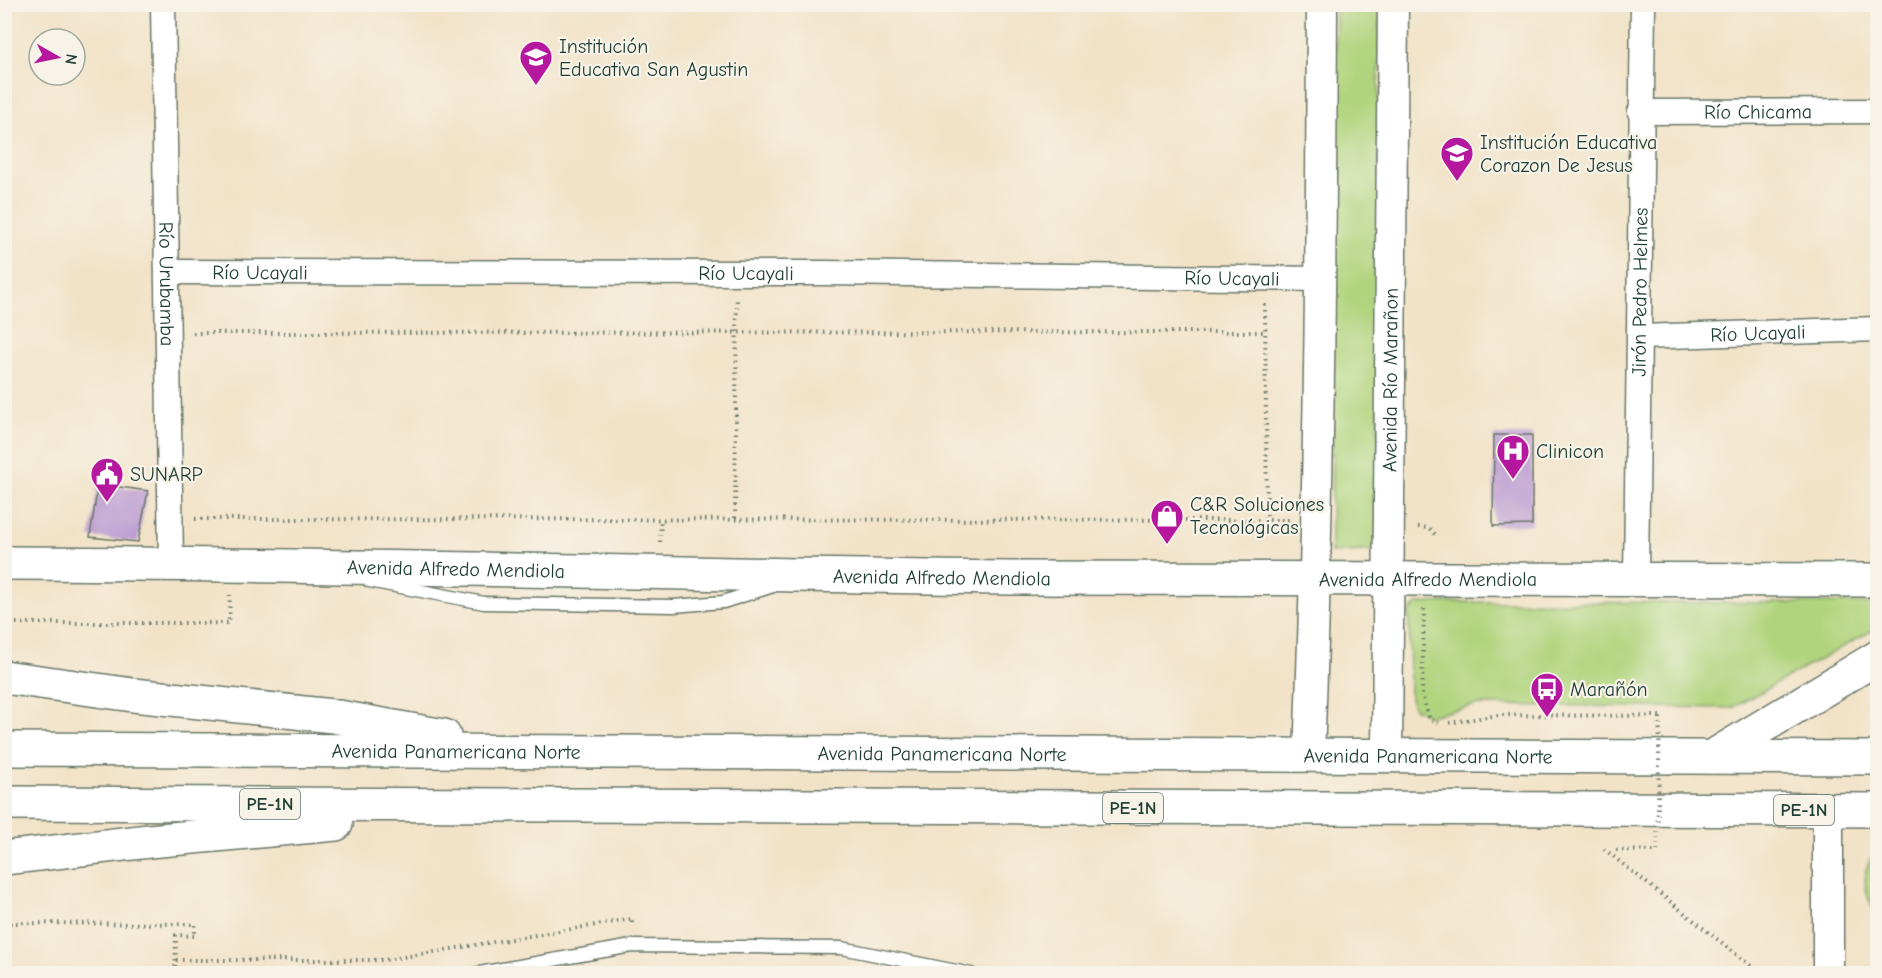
<svg xmlns="http://www.w3.org/2000/svg" width="1882" height="978" viewBox="0 0 1882 978" font-family="'Comic Neue',sans-serif">
<rect width="100%" height="100%" fill="#f7f3e8"/>
<filter id="ink" filterUnits="userSpaceOnUse"><feTurbulence type="fractalNoise" baseFrequency=".0167" numOctaves="2"/><feDisplacementMap in="SourceGraphic" scale="12" xChannelSelector="R" yChannelSelector="G"/><feConvolveMatrix kernelMatrix="1 2 1 2 8 2 1 2 1" color-interpolation-filters="sRGB"/></filter>
<filter id="wash" filterUnits="userSpaceOnUse"><feTurbulence type="fractalNoise" baseFrequency=".008" numOctaves="4" result="noise"/><feDisplacementMap in="SourceGraphic" scale="24" xChannelSelector="R" yChannelSelector="G"/><feGaussianBlur stdDeviation="1.35" result="paint"/><feColorMatrix in="noise" values="0 0 0 0 0 0 0 0 0 0 0 0 0 0 0 0 0 1.4 0 .05"/><feComposite in="paint" operator="in"/></filter>
<g filter="url(#wash)">
<rect width="100%" height="100%" fill="#f2e3c8"/>
<g fill="#b0d47d" stroke="#688858" stroke-width="1.5">
<path d="M1336,5H1379L1378,550L1331,553Z"/>
<path d="M1439,602L1877,603V628L1732,708L1477,705L1429,716L1414,708L1410,699L1409,613L1417,604Z"/>
<path d="M1877,850V916C1864,894 1858,870 1877,850Z"/>
</g>
<g id="blocks">
<g fill="#bd9dd1">
<path d="M1494,435H1532V525L1493,526Z"/>
<path d="M98,484L148,491L138,542L90,537Z"/>
</g>
</g>
</g>
<g filter="url(#ink)">
<use href="#blocks" fill-opacity="0" stroke="#697768" stroke-width="1.5"/>
<g fill="none" stroke-linecap="round" stroke-linejoin="round">
<defs>
<g id="service">
<path d="M369,581L484,603L673,606L723,602L773,586"/>
<path d="M474,974L632,946L842,948L971,974"/>
</g>
<g id="minor">
<path id="s1" d="M163,4L171,563"/>
<path id="s2" d="M1640,112L1878,111"/>
<path id="s3" d="M168,272L825,273L1322,279"/>
<path id="s4" d="M1640,337L1878,329"/>
<path id="s5" d="M1636,578L1643,4"/>
</g>
<g id="tertiary">
<path d="M1309,755C1319,505 1321,255 1322,4"/>
<path id="s6" d="M1387,755L1393,4"/>
<path d="M1828,974V810"/>
</g>
<g id="secondary">
<path id="s7" d="M4,563C340,564 676,575 1012,578C1300,581 1589,577 1878,580"/>
</g>
<g id="motorway">
<path d="M4,677L133,695L333,716L444,736"/>
<path id="s8" d="M4,749L1878,758"/>
<path d="M1712,757L1878,657"/>
<path d="M4,803L1878,810"/>
<path d="M4,858L149,841L336,824"/>
</g>
</defs>
<use href="#service" stroke="#697768" stroke-width="15"/>
<use href="#minor" stroke="#697768" stroke-width="27"/>
<use href="#tertiary" stroke="#697768" stroke-width="33"/>
<use href="#secondary" stroke="#697768" stroke-width="36"/>
<use href="#motorway" stroke="#697768" stroke-width="36"/>
<g stroke="#697768" stroke-width="4" stroke-dasharray="1.5 4.5" stroke-linecap="butt">
<path d="M1265,304L1267,519"/>
<path d="M193,333L1265,332"/>
<path d="M735,518L737,297"/>
<path d="M195,519L1289,520"/>
<path d="M1418,527L1429,528L1438,537"/>
<path d="M660,542L661,519"/>
<path d="M1424,609L1422,695L1430,720L1439,723"/>
<path d="M4,623H229L230,595"/>
<path d="M1449,723L1498,715L1660,716"/>
<path d="M1604,849L1761,974"/>
<path d="M1616,850L1657,851"/>
<path d="M4,923L195,924V936L176,935L175,974"/>
<path d="M176,960H385L632,919V927"/>
<path d="M631,971L811,974"/>
</g>
<use href="#service" stroke="#fff" stroke-width="12"/>
<use href="#minor" stroke="#fff" stroke-width="24"/>
<use href="#tertiary" stroke="#fff" stroke-width="30"/>
<use href="#secondary" stroke="#fff" stroke-width="33"/>
<use href="#motorway" stroke="#fff" stroke-width="33"/>
<path stroke="#697768" stroke-width="4" stroke-dasharray="1.5 4.5" stroke-linecap="butt" d="M1657,851L1660,716"/>
</g>
</g>
<defs>
<symbol id="school-pin" viewBox="-11 -11 22 30"><path d="M0 17L-7.5 6A9.5 9.5 0 1 1 7.5 6Z" fill="#b5179e" stroke="#f7f3e8"/><path d="M0-5L7-2L0 1L-7-2ZM-4 1L0 2.5L4 1V4Q0 6-4 4Z" fill="#fff"/></symbol>
<symbol id="hospital-pin" viewBox="-11 -11 22 30"><path d="M0 17L-7.5 6A9.5 9.5 0 1 1 7.5 6Z" fill="#b5179e" stroke="#f7f3e8"/><path d="M-5-5h3v3.5h4V-5h3V5h-3V1.5h-4V5h-3Z" fill="#fff"/></symbol>
<symbol id="civic-pin" viewBox="-11 -11 22 30"><path d="M0 17L-7.5 6A9.5 9.5 0 1 1 7.5 6Z" fill="#b5179e" stroke="#f7f3e8"/><path d="M-.6-6.5H3V-4.5H.6V-3L4-1V1h2V6H-6V1h2V-1L-.6-3ZM-1.2 2.5V6h2.4V2.5Z" fill="#fff"/></symbol>
<symbol id="shop-pin" viewBox="-11 -11 22 30"><path d="M0 17L-7.5 6A9.5 9.5 0 1 1 7.5 6Z" fill="#b5179e" stroke="#f7f3e8"/><path d="M-5-2.5h2.3a2.7 3.5 0 0 1 5.4 0H5L5.5 6h-11ZM-1.5-2.5h3a1.5 2.3 0 0 0-3 0Z" fill="#fff"/></symbol>
<symbol id="bus-pin" viewBox="-11 -11 22 30"><path d="M0 17L-7.5 6A9.5 9.5 0 1 1 7.5 6Z" fill="#b5179e" stroke="#f7f3e8"/><path d="M-5-6H5V4H4V6H2V4H-2V6H-4V4H-5ZM-3.5-4V0h7V-4ZM-3.5 1.2v1.5H-2V1.2ZM2 1.2v1.5H3.5V1.2Z" fill="#fff"/></symbol>
</defs>
<g fill-rule="evenodd">
<use href="#school-pin" x="517" y="38" width="38" height="52"/>
<use href="#school-pin" x="1438" y="134" width="38" height="52"/>
<use href="#hospital-pin" x="1494" y="432" width="38" height="52"/>
<use href="#civic-pin" x="88" y="455" width="38" height="52"/>
<use href="#shop-pin" x="1148" y="497" width="38" height="52"/>
<use href="#bus-pin" x="1528" y="670" width="38" height="52"/>
</g>
<g text-anchor="middle" dominant-baseline="central" stroke-width="4.5" stroke-linejoin="round" paint-order="stroke">
<g fill="#f7f3e8" stroke="#60746a" stroke-width="1.5">
<rect x="240" y="789" width="60" height="30" rx="4.5"/>
<rect x="1103" y="793" width="60" height="30" rx="4.5"/>
<rect x="1774" y="795" width="60" height="30" rx="4.5"/>
</g>
<g font-size="18" font-weight="bold" fill="#1f3d34">
<text x="270" y="804">PE-1N</text>
<text x="1133" y="808">PE-1N</text>
<text x="1804" y="810">PE-1N</text>
</g>
<g font-size="20" fill="#1f3d34" stroke="#f7f3e8" text-anchor="start">
<text x="559" y="46">Institución<tspan x="559" dy="23">Educativa San Agustin</tspan></text>
<text x="1480" y="142">Institución Educativa<tspan x="1480" dy="23">Corazon De Jesus</tspan></text>
<text x="1536" y="451">Clinicon</text>
<text x="130" y="474">SUNARP</text>
<text x="1190" y="504">C&amp;R Soluciones<tspan x="1190" dy="23">Tecnológicas</tspan></text>
<text x="1570" y="689">Marañón</text>
</g>
<g font-size="20" fill="#1f3d34" stroke="#f7f3e8">
<text stroke="none"><textPath href="#s2" startOffset="118">Río Chicama</textPath></text>
<text stroke="none"><textPath href="#s3" startOffset="92">Río Ucayali</textPath></text>
<text stroke="none"><textPath href="#s3" startOffset="578">Río Ucayali</textPath></text>
<text stroke="none"><textPath href="#s3" startOffset="1064">Río Ucayali</textPath></text>
<text stroke="none"><textPath href="#s1" startOffset="280">Río Urubamba</textPath></text>
<text stroke="none"><textPath href="#s5" startOffset="286">Jirón Pedro Helmes</textPath></text>
<text stroke="none"><textPath href="#s4" startOffset="118">Río Ucayali</textPath></text>
<text stroke="none"><textPath href="#s6" startOffset="375">Avenida Río Marañon</textPath></text>
<text stroke="none"><textPath href="#s7" startOffset="452">Avenida Alfredo Mendiola</textPath></text>
<text stroke="none"><textPath href="#s7" startOffset="938">Avenida Alfredo Mendiola</textPath></text>
<text stroke="none"><textPath href="#s7" startOffset="1424">Avenida Alfredo Mendiola</textPath></text>
<text stroke="none"><textPath href="#s8" startOffset="452">Avenida Panamericana Norte</textPath></text>
<text stroke="none"><textPath href="#s8" startOffset="938">Avenida Panamericana Norte</textPath></text>
<text stroke="none"><textPath href="#s8" startOffset="1424">Avenida Panamericana Norte</textPath></text>
</g>
</g>
<rect width="1882" height="978" fill="none" stroke="#f7f3e8" stroke-width="24"/>
<g transform="translate(57 57) rotate(99)"><circle r="28" fill="#f7f3e8" stroke="#a1aaa0" stroke-width="1.5"/>
<path d="M0-4.5L10 22L0 15L-10 22Z" fill="#b5179e"/>
<text y="-9" font-size="16" font-weight="bold" text-anchor="middle" fill="#1f3d34">N</text>
</g>
</svg>
